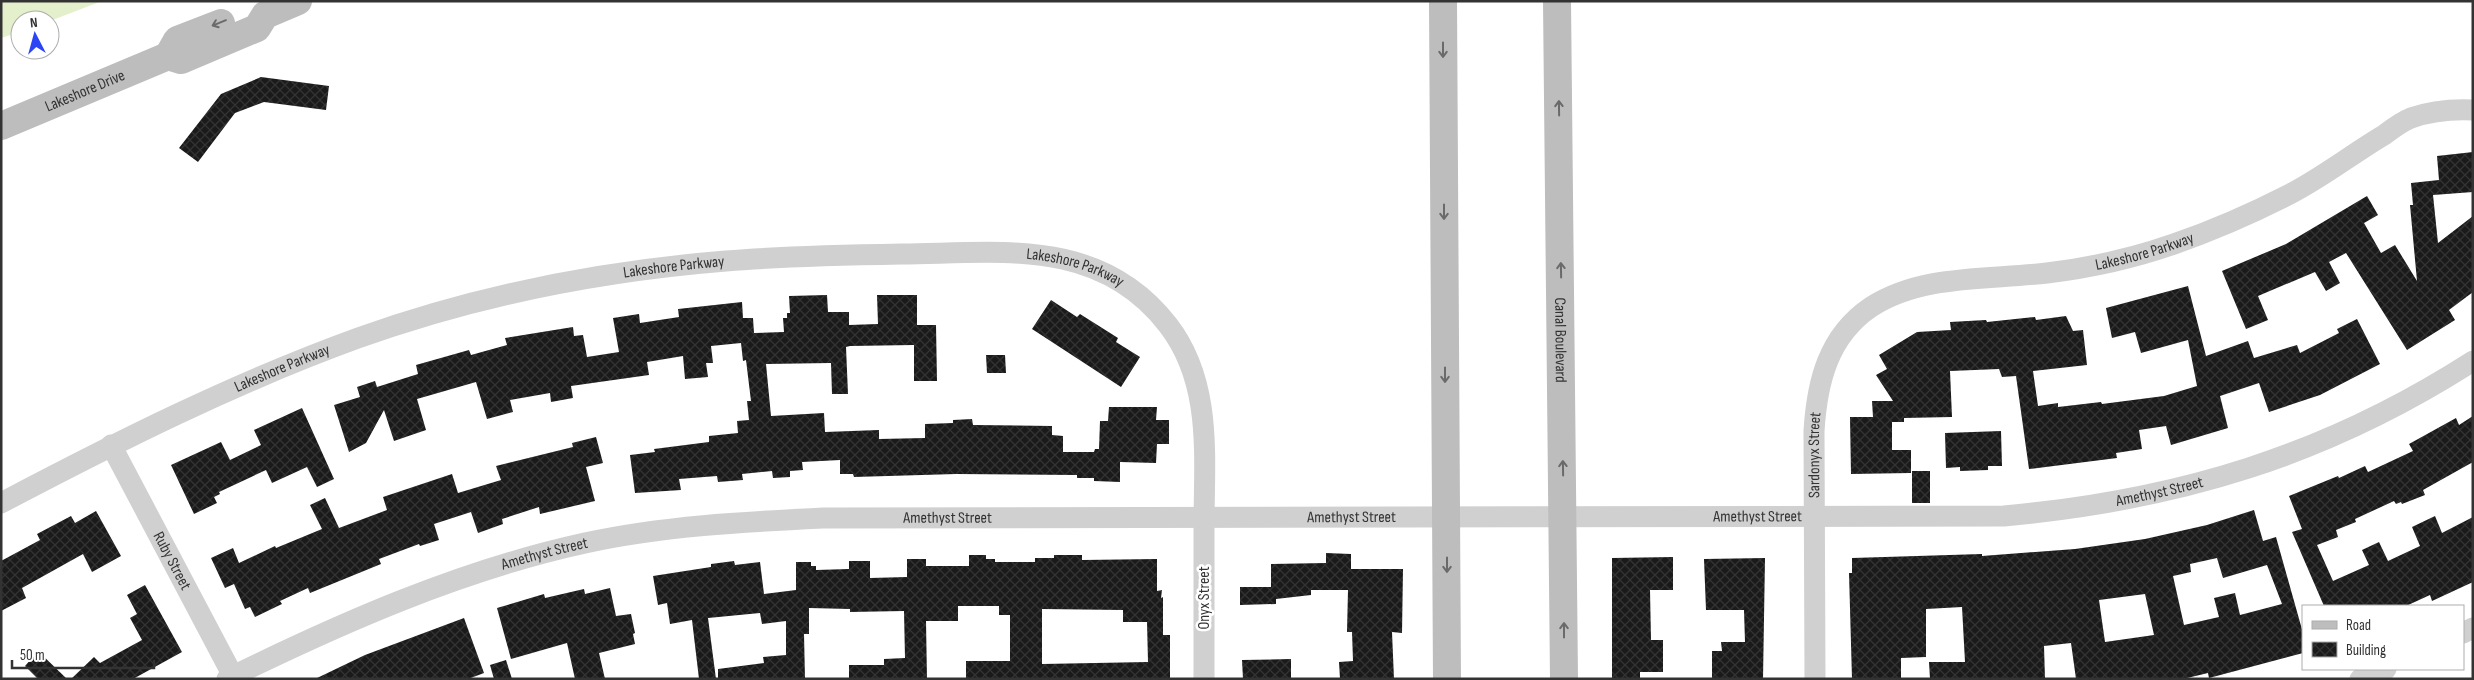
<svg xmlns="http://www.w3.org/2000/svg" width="2474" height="680" viewBox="0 0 2474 680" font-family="'Sofia Sans Condensed',sans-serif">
<defs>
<pattern id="building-cross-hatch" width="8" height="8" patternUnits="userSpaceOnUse" patternTransform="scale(1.25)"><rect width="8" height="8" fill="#1a1a1a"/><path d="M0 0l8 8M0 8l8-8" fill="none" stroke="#333"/></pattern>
</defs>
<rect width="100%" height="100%" fill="#fff"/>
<path fill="#e4f0cc" d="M1,1H102L50,21L20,20V32L1,38Z"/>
<g fill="url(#building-cross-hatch)" fill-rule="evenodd">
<path d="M261,77L329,86L326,110L264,102L235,113L198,162L179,148L221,94Z"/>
<path d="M2473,152V192L2433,195L2438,243L2473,216V292L2449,310L2455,320L2407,350L2346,253L2329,262L2340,283L2326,291L2315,272L2258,296L2268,320L2246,329L2222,271L2286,244L2367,196L2378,215L2364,223L2381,253L2395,245L2417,281L2410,205H2413L2411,183L2439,180L2437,156Z"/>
<path d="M2188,286L2206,356L2248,341L2254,358L2297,345L2300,353L2339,333L2337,329L2357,319L2380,364L2320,395L2269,412L2259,383L2220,396L2228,428L2171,445L2166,426L2139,430L2142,449L2116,453L2117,458L2029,469L2016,376L2002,377L1999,369L1950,371L1952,417L1904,418V422H1892V450H1911V473L1851,474L1850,417H1873L1872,401H1893L1876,375L1887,369L1879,355L1917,332L1951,330L1950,322L1986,320L1987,322L2035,317L2036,320L2066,316L2073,331L2083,330L2087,365L2033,371L2038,406L2058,403V407L2101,402L2102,404L2164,396L2197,386L2188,340L2141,353L2135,332L2112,338L2106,308Z"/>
<path d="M827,295L828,312H849V325L878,324L877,295H917V325H936L937,381H914V345L850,346L846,347L848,394H832L831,363L766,364L771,416L824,413L825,432L879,430V439L925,438V424L953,423V420L972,419L973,425L1052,426V435L1063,436V452H1094L1095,449H1099L1100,421H1108L1109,407H1157L1156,420H1169V444H1157L1156,463L1120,462V482L1094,481V478H1077V475L956,474L854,477L853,474H840V460L802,462L803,470L790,471V477L773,478L772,471L742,474L743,480L718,482L717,476L679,479L681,490L635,493L630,455L655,452L654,449L709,442V436L738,433L737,421L749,420L747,401H751L746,360L743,361L741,343L711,346L713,363H706L708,377L685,379L683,356L647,362L649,375L571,386L573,398L551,402L550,393L510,400L513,412L487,419L476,382L417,399L426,430L394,441L384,410L366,443L349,452L334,405L360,397L357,387L375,381L377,387L418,374L416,365L469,350L471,355L507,345L505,338L573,327L574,336L583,335L587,357L619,352L613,318L639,314L640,323L679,317L678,309L742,302L743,318H753L754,333L784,332L783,318H787V313H790L789,296Z"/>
<path d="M1051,300L1077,317L1080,314L1118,338L1116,342L1140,357L1121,387L1032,329Z"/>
<path d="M986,355H1005L1006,373H987Z"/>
<path d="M302,408L334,479L317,487L307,467L272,483L266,470L219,492L220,494L214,497L217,503L194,514L171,465L221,442L230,460L261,445L254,430Z"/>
<path d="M2473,416V462L2423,490L2425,495L2402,504L2401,502L2396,504L2394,501L2355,519L2356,522L2336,530L2338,537L2317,545L2333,581L2369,565L2362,550L2379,542L2388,561L2420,546L2412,527L2435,516L2442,533L2473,517V582L2432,601L2430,595L2406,606H2324L2292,532L2302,529L2289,496L2338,476L2339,478L2365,466L2368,472L2413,451L2409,444L2456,418L2459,425Z"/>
<path d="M2001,431L2002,466H1988V470L1960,471V467L1946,468L1945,433Z"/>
<path d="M596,437L603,463L586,467L595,501L540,514L539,507L502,519L503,524L478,533L471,512L434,524L439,540L420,546L419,544L379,559L381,564L310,593L308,588L280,601L282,604L255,617L250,607L245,609L234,584L225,588L211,558L233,548L239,563L275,546L276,548L322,529L310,505L325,498L339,528L387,510L383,497L452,474L458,493L501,480L496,466L573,447L572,443Z"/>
<rect x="1912" y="471" width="18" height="32"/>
<path d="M2254,510L2263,541L2276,537L2303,633V653L2209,678L2208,673L2183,679H2076L2071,643L2044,646L2045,679H1930L1929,662H1965L1962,607L1926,609V657L1901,658V679H1852L1849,573H1852V558L1982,554V556L2075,549L2145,539L2207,525ZM2217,558L2223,578L2267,565L2282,604L2240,615L2235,593L2214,598L2219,617L2184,625L2173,576L2191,572L2190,564ZM2145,594L2154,635L2105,642L2099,600Z"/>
<path d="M96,511L121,556L92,572L83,554L22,588L26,598L1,611V561L40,540L37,534L71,516L75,523Z"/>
<path d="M1326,553L1351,554V569H1403L1402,633L1392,632L1394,679H1340L1339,662L1353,661L1352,632H1347L1348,590H1311V595L1276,599V604L1240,605V587H1271V564L1326,563Z"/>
<path d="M969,555H986V559H995V562H1035V558H1054V555H1082V560L1157,559V591L1162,590L1161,598L1163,597V635H1170V679H966V661H1010V615H999V606H958V621H926L927,679H849V665H884V659L905,658L904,611L850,612V609L809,608V634H804L805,679H718V669L764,663L763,657L786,655V621L762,624L760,613L708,618L716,679H699L692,620L670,624L667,603L658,605L653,576L711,567V564L734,561L735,565L760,562L764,594L796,590V562H811V566H816V570L849,569V561H870V578L907,577V559H926V566H969ZM1042,609L1123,610V622H1147L1148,662L1042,664Z"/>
<path d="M1673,557V590H1650L1651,640H1663V672H1640V679H1612V558Z"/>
<path d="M1765,558L1763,679H1712V651H1722L1721,642H1745L1744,610H1706L1704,559Z"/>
<path d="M145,585L182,652L133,679H71L94,657L100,663L142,640L130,618L137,614L127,595Z"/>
<path d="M610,588L616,616L631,614L635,633L633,634L635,644L599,653L605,679H575L567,643L511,659L497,608L544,594L545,598L584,589L585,594Z"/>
<path d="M464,618L484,673L468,679H315L365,655Z"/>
<path d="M38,651L67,679H38L25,666Z"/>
<path d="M1291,659V679H1243L1242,660Z"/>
<path d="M506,660L512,679H494L490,665Z"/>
</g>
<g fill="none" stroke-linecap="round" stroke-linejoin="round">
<g stroke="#d0d0d0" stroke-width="21">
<path id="s1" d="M111,445L233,676"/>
<path id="s2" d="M1,503C117,442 234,383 358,338C475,296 602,271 726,261C785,256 843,255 902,254C1001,253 1100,237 1168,325C1213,383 1204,458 1204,526C1204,577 1204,628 1204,679"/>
<path d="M2463,633L2473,628"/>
<path id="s3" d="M227,679C341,623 461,570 585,543C663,526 743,522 823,518L2004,516C2178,500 2325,456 2473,361"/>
<path id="s4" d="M1815,679L1814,431C1817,382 1828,336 1871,307C1922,274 1989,280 2047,273C2089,268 2134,258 2174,244C2214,230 2253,213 2290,194C2323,177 2352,154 2384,135C2392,129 2401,122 2411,118C2431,111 2452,109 2473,110"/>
<path d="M2360,679L2386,669"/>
</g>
<g stroke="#bdbdbd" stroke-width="28">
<path d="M1443,1L1447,679"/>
<path id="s5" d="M1557,1L1564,679"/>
<path d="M168,56L177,40L221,23"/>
<path id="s6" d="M1,126L168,56L181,60L257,28L265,15L298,1"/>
</g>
</g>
<defs><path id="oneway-shaft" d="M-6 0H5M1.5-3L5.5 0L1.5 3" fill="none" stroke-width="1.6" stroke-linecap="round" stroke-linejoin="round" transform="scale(1.25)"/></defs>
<g stroke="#6a6a6a">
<use href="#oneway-shaft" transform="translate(219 23) rotate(158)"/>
<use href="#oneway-shaft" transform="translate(1443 50) rotate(90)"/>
<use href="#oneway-shaft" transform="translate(1559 108) rotate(-91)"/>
<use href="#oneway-shaft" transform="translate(1444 212) rotate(90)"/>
<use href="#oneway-shaft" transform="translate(1561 270) rotate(-91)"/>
<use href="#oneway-shaft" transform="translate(1445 375) rotate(90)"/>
<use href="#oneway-shaft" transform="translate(1563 468) rotate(-91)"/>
<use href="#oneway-shaft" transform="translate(1447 565) rotate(90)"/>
<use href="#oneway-shaft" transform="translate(1564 630) rotate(-90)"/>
</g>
<g text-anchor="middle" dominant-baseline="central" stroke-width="5" stroke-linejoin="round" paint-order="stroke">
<g font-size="16" fill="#333" stroke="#fff">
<text stroke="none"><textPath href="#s6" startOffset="91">Lakeshore Drive</textPath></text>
<text stroke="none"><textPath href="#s4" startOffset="671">Lakeshore Parkway</textPath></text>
<text stroke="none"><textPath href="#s2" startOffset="718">Lakeshore Parkway</textPath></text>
<text stroke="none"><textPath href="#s2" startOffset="1122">Lakeshore Parkway</textPath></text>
<text stroke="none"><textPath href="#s5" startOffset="339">Canal Boulevard</textPath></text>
<text stroke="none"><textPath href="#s2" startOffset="312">Lakeshore Parkway</textPath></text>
<text stroke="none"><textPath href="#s4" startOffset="224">Sardonyx Street</textPath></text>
<text stroke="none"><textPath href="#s3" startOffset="1962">Amethyst Street</textPath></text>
<text stroke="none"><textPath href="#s3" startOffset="1152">Amethyst Street</textPath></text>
<text stroke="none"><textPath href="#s3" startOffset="1558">Amethyst Street</textPath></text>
<text stroke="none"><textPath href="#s3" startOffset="748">Amethyst Street</textPath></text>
<text stroke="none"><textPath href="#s3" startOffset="342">Amethyst Street</textPath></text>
<text stroke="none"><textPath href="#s1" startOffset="131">Ruby Street</textPath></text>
<text transform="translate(1204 598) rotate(-90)">Onyx Street</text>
</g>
</g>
<rect width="2474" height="680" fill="none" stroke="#333333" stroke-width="5"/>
<rect x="2302" y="605" width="162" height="65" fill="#ffffff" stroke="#adadad"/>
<rect x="2312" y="621" width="25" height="8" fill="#bdbdbd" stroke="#adadad"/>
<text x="2346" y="630" font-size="15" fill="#333333">Road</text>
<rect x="2312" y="642" width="25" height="15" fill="url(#building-cross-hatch)" stroke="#adadad"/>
<text x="2346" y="655" font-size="15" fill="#333333">Building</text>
<g transform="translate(35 35) rotate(354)"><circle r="24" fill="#ffffff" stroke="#adadad"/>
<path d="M0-4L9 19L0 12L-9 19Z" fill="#2b45f4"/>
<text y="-8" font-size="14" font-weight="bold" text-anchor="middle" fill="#333333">N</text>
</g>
<path d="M12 660v8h142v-8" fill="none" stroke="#333333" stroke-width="2.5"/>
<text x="20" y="660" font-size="15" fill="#333333" stroke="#ffffff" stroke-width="4" paint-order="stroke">50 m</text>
</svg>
